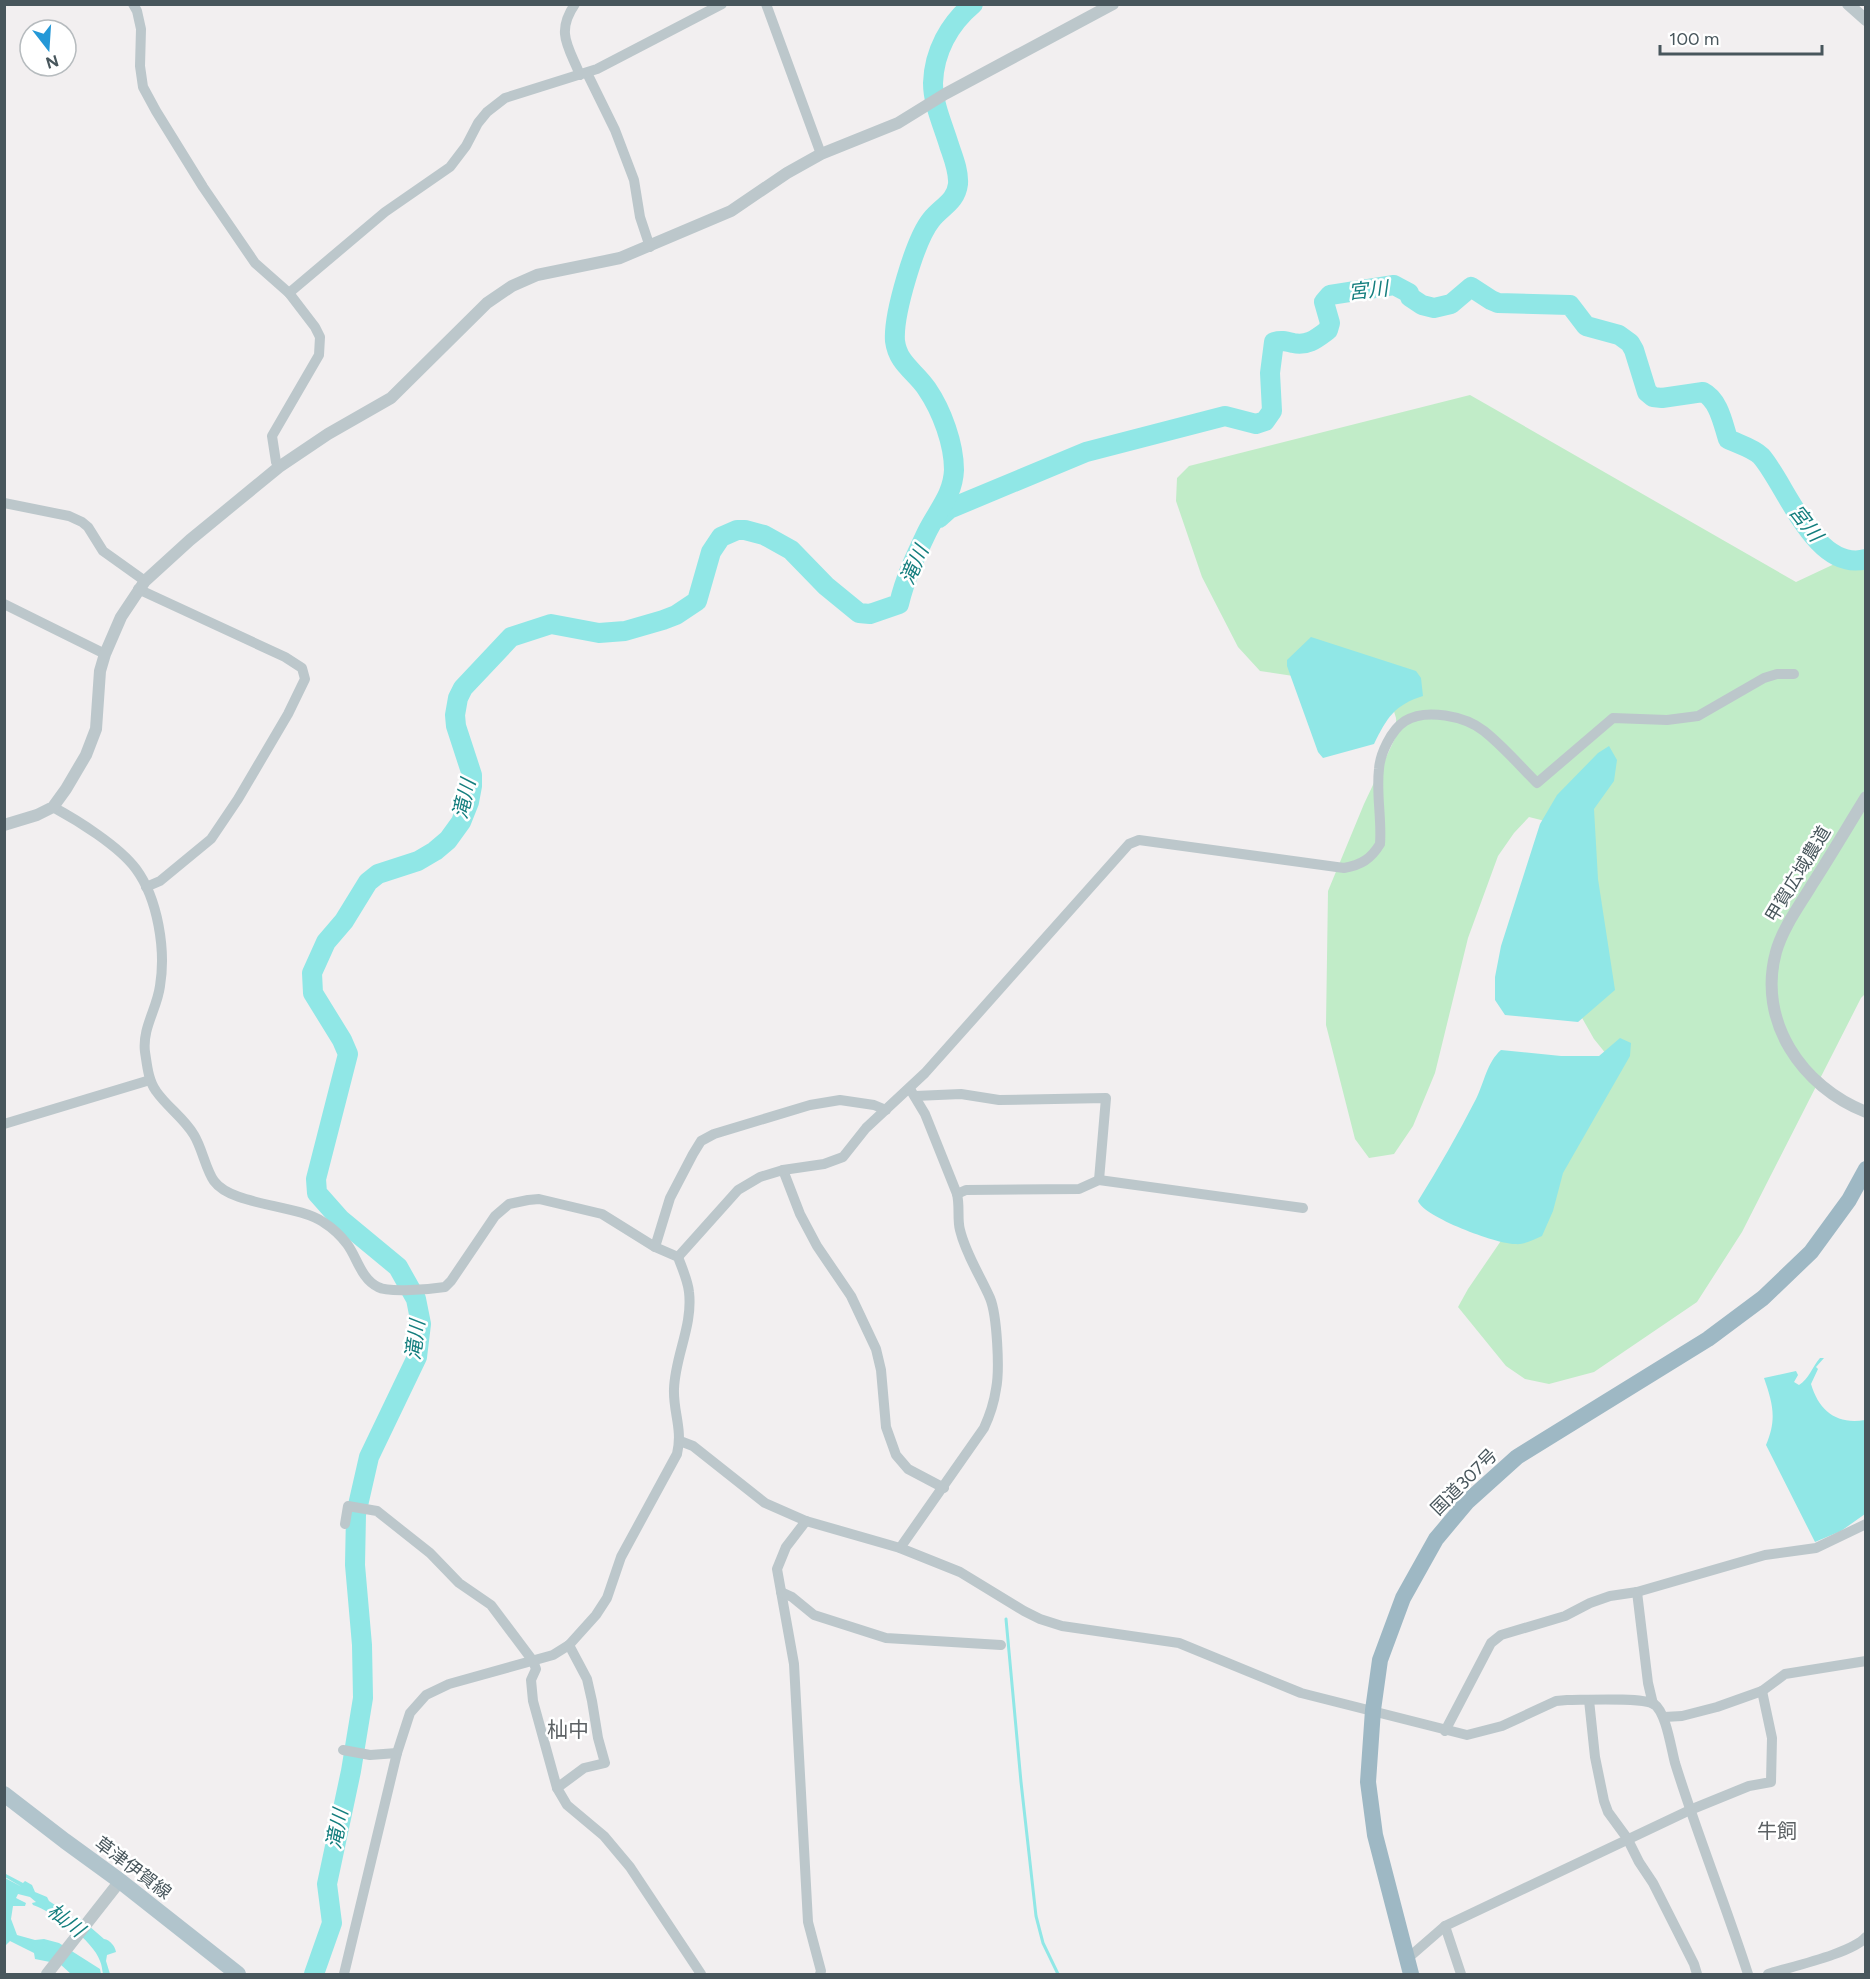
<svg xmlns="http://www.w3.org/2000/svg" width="1870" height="1979" viewBox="0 0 1870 1979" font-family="Figtree,'Noto Sans JP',sans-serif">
<rect width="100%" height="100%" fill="#f2eff0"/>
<path fill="#c1ecc8" d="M1470,395L1796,582L1860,552H1865V994L1861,998L1742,1232L1697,1302L1594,1372L1549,1384L1525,1379L1506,1366L1458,1307L1468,1289L1615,1074L1611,1060L1594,1039L1577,1009L1549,822L1529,817L1514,833L1498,856L1468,938L1435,1073L1413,1126L1394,1154L1369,1158L1355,1139L1326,1025L1328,891L1364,804L1397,734L1396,718L1393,708L1320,680L1260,671L1238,647L1202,577L1176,501L1177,478L1189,466Z"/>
<g fill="#90e7e6">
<path d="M1311,637L1416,671L1421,678L1423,696C1394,705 1387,718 1374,744L1323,758L1318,752L1287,666V660Z"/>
<path d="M1609,746L1617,760L1614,781L1594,809L1598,879L1615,990L1578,1022L1505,1015L1495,1000V977L1501,946L1540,824L1557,795L1598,753Z"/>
<path d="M1620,1038L1631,1043L1630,1056L1563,1173L1553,1211L1542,1236C1533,1240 1524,1245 1515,1244C1496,1244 1424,1217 1418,1201C1439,1167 1458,1134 1476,1099C1484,1083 1487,1062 1501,1050L1561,1056H1599Z"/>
<path d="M1820,1358H1824L1816,1367L1818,1369L1811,1384C1819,1411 1837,1425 1865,1420V1514L1841,1531L1815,1542L1766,1445C1777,1419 1773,1404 1764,1378L1796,1371L1798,1375L1794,1382L1799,1385C1809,1379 1812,1367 1820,1358Z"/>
<path d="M4,1873L23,1883L25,1881L32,1885L35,1892L47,1897L49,1901L73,1917L81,1919L104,1939C110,1940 115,1946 116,1952L107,1955L106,1961L110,1974H103C102,1970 102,1965 100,1961C93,1940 53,1912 33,1905L32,1903L36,1902L30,1897L18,1894L16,1898L26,1903L25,1906H13L11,1919L17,1935L35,1940L44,1939L59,1943L100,1969L101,1974H71L60,1964L35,1959L34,1953L10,1941L5,1946V1878L22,1887L5,1877Z"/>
</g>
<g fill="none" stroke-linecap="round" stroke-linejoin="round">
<path stroke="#90e7e6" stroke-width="3" d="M1006,1619L1021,1782L1036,1916L1043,1943L1058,1974"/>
<g stroke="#90e7e6" stroke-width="20">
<path d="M939,518L949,509L1086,452L1225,416L1256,424L1265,421L1272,411L1270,373L1274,342C1281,340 1285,341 1293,343C1308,346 1316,339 1328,330L1330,323L1324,302L1330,295L1394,285L1409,293L1410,297L1422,305L1434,308L1451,304L1471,287L1491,300L1498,303L1570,305L1586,326L1619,335L1630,343L1634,350L1647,392L1653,397L1662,398L1703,392C1719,400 1723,424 1728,439C1738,444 1753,448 1761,456C1786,484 1815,573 1866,559"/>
<path d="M314,1974L332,1923L327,1884L351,1771L363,1698L362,1645L355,1565L356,1514L369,1457L417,1357L421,1324L416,1299L398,1267L340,1219L317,1193L316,1179L348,1054L342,1040L313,993L312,973L326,942L344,921L368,882L378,874L418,861L435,851L448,840L461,822L469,802L472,786V775L456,726L455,715L458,698L463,688L511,637L551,624L599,633L625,631L663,620L676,615L697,601L711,552L721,537L737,530H745L764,535L791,550L826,586L859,613L870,614L899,604C905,578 916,555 927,532C938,510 953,495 954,470C954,444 942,411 927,389C915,371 898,364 895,341C893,315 915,240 931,220C941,207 956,202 958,184C959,171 953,157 949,145C943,125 933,104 933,83C934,52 949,24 973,4"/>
</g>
<g stroke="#bcc7cb" stroke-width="10">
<path d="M133,4L137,11L141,29L140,66L143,87L156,111L203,187L255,263L289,293L315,327L320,337L319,355L272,436L276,462L279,467"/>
<path d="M575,4C555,33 569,47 580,75"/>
<path d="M766,4L821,154"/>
<path d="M587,73L615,130L634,180L640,217L650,247"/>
<path d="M289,293L385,212L450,167L466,146L478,123L487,112L505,98L597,69L722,4"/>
<path d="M4,503L69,516L82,522L88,527L103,551L145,581"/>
<path d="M138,589L285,657L302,668L305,679L288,714L238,799L211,839L160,881L146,887"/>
<path d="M4,604L105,654"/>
<path d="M53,807C77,820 119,846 136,869C158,899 166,950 160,986C157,1009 142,1028 145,1052C147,1064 148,1080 156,1091C167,1107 184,1118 194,1135C202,1148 206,1170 214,1181C232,1206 297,1204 323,1222C331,1227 341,1236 347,1244C357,1257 361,1279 378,1287C389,1293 431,1289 445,1287L451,1281L495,1216L509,1204L528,1200L539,1199L602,1214L655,1247L678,1257C682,1268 688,1281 689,1292C693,1326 675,1356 674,1389C673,1412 683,1429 677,1454L621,1557L607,1598L596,1615L569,1645L553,1655L449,1684L426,1695L410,1713L397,1753L344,1974"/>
<path d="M915,1096L961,1094L999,1100L1106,1098L1099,1180"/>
<path d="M4,1124L150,1080"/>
<path d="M783,1170L800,1214L817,1246L851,1296L876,1349L881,1370L886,1427L896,1455L908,1469L944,1488"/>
<path d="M957,1194L966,1190L1079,1189L1099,1180L1303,1208"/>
<path d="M655,1247L670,1198L693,1154L701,1141L714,1134L810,1105L840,1100L874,1105L886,1110"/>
<path d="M678,1257L738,1190L760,1177L783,1170L824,1164L843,1157L866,1128L925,1073L1129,844L1139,840L1344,868C1361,865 1371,859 1380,844C1382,819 1376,794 1379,769C1380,754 1391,730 1405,721C1426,708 1465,716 1484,731C1503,746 1520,766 1537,783L1613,718L1667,720L1698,716L1764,678L1777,674H1794"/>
<path d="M680,1441L693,1446L765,1503L806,1521L900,1548L960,1572L1024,1611L1040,1619L1062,1626L1179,1643L1301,1693L1467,1735L1502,1726L1556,1701L1567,1700C1584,1700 1642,1697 1654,1704C1666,1712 1671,1748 1675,1763C1697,1834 1725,1903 1748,1974"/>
<path d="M806,1521L786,1547L777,1569L794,1664L808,1922L821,1971L820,1974"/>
<path d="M345,1524L348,1506L377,1511L430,1553L459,1583L491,1605L533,1661L536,1669L531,1680L533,1701L557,1788L567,1805L604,1836L630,1867L701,1974"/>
<path d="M900,1548L984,1428C990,1415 994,1403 996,1389C1000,1370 997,1315 990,1298C980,1275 966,1255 960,1230C957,1219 960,1206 957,1194L925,1114L910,1089"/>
<path d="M781,1592L792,1597L814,1615L886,1638L1001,1645"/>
<path d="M1637,1592L1648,1683L1653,1704"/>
<path d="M1589,1700L1595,1757L1604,1801L1608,1812L1627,1838L1639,1862L1653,1883L1694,1964L1697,1974"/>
<path d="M1664,1717L1682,1716L1717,1707L1762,1691L1785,1674L1866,1661"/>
<path d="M1445,1731L1491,1643L1501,1635L1565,1616L1590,1603L1610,1596L1637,1592L1765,1555L1816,1548L1866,1524"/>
<path d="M343,1750L370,1755L397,1753"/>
<path d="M557,1788L584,1768L605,1763L598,1738L592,1701L587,1679L569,1645"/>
<path d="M1445,1926L1461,1974"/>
<path d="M1407,1959L1445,1926L1690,1810L1749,1786L1771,1782L1772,1738L1762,1691"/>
<path d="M1768,1974C1790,1967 1853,1953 1866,1937"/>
</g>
<g stroke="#bcc7cb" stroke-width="12">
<path d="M1848,4L1866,20"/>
<path d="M1866,797C1848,826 1831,855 1813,883C1800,905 1783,927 1776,952C1757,1021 1802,1087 1866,1112"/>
<path d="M4,825L37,815L53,807L66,789L86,755L96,729L100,671L105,654L121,617L145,581L190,540L279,467L328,434L391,398L487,303L512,286L537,275L620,258L731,211L787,173L821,154L898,123L945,94L1113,4"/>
<path d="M47,1974L120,1881"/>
</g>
<path stroke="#b1c4cc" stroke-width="16" d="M4,1794L65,1841L120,1881L238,1974"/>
<path stroke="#9eb8c4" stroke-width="16" d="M1411,1974L1375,1835L1368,1782L1373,1710L1380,1660L1403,1598L1436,1539L1467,1502L1517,1457L1708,1339L1763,1298L1811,1252L1849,1200L1866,1169"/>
</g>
<g text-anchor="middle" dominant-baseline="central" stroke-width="5" stroke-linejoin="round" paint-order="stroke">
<g font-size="18" fill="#48565c" stroke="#fff">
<text transform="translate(1798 874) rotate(-59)">甲賀広域農道</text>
<text transform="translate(1464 1482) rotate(-45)">国道307号</text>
<text transform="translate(133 1868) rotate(37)">草津伊賀線</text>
</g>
<g font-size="20" font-style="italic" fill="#147e7e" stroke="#fff">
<text transform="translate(1368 290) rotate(-6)">宮川</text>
<text transform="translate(1806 523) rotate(52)">宮川</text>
<text transform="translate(914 565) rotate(-66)">滝川</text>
<text transform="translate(464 799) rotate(-77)">滝川</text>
<text transform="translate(415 1340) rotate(-83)">滝川</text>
<text transform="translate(337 1829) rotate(-79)">滝川</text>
<text transform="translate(66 1920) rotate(38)">杣川</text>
</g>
<g font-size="20" fill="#5c6164" stroke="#fff">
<text x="1777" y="1831">牛飼</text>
</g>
<g font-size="21" fill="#5c6164" stroke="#fff">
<text x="568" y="1729">杣中</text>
</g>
</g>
<rect width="1870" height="1979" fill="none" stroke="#48565c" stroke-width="12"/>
<g transform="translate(48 48) rotate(163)"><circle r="28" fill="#ffffff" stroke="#b6bbbe" stroke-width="1.5"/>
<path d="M0-4.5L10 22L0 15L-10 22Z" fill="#2498d7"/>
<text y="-9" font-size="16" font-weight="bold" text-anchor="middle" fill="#48565c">N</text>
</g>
<path d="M1660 45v9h162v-9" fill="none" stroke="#48565c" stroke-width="3"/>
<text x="1669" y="45" font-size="18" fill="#48565c" stroke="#ffffff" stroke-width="4.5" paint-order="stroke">100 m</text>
</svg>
